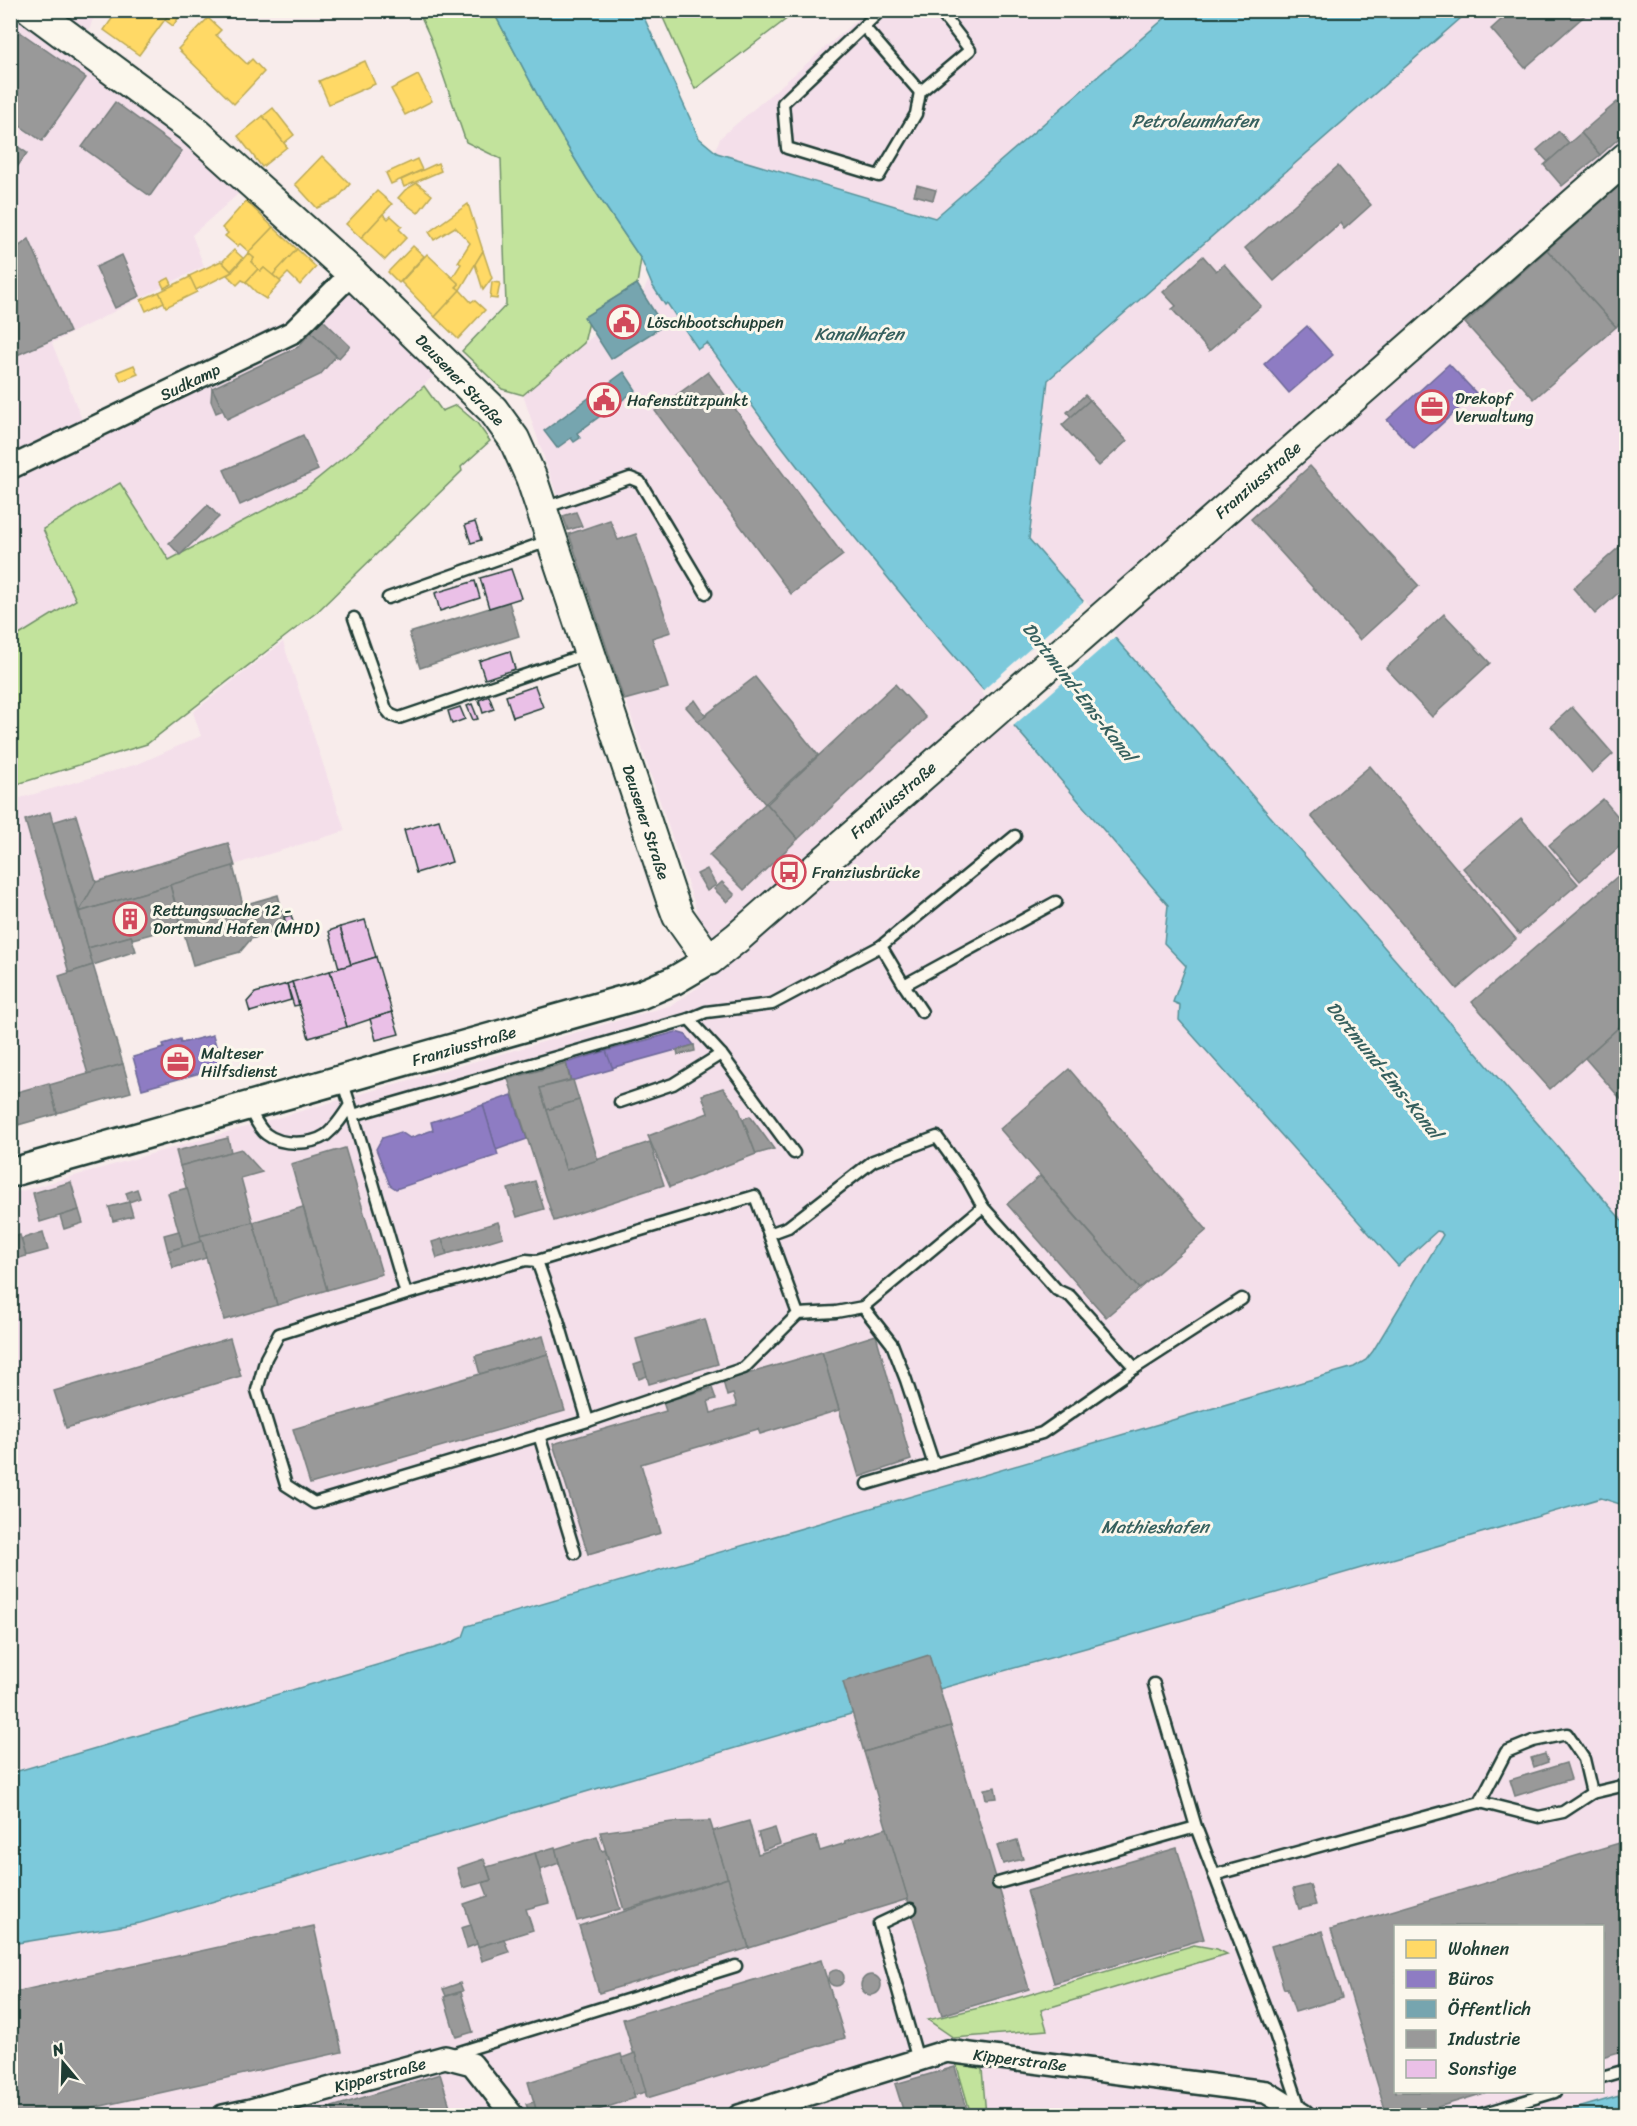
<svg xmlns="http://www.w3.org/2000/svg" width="1637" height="2126" viewBox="0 0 1637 2126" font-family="Sriracha,sans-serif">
<rect width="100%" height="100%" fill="#f8eceb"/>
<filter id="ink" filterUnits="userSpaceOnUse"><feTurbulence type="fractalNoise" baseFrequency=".0167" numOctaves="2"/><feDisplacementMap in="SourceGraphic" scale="12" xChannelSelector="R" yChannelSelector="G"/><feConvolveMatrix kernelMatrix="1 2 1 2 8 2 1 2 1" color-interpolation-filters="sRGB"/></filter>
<g filter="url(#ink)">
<g fill="#f4dfea" fill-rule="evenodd">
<path d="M11,11H99L92,21L81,58L247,186L192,235L204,266L52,343L82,420L288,319L337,271L441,369L360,444L306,488L169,560L120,483L43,528L76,600L11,640Z"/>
<path d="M867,11H1626V2115L11,2116V1194L672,1005L718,974L523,395L641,296L721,137L804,66ZM1396,1926H1602V2092H1396Z"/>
<path d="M283,642L345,831L79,912L131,1092L18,1125L10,1098V801L138,764L201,736L193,712Z"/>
</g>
<g fill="#c2e39c" stroke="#709068" stroke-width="1.5">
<path d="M418,11H493L546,111L587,179L641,259L637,284L591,313L584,343L523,395L502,389L462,351L506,305L501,159L466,142L430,37Z"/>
<path d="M660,11H797L695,89Z"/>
<path d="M424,386L442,411L456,405L477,423L490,441L461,467L462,471L317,612L147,744L11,786V640L76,600L43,529L120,483L169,560L306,488L360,444Z"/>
<path d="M1194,1945L1217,1949L1227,1954L1041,2010L1047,2030L954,2038L928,2020L1004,2002Z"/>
<path d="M956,2063L982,2069L986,2115H971Z"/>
</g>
<g fill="#7cc9db" stroke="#579198" stroke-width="1.5">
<path d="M493,11H641L699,138L717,153L935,218L1173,11H1469L1048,380L1029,539L1626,1225V1526L1620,1504L1601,1498L1132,1635L861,1711L140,1923L11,1944V1773L448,1644L463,1637L467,1626L1354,1367L1366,1360L1373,1351L1443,1235L1441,1232L1437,1231L1398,1266L1179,1020L1180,1005L1173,1002L1186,966L1164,943L1168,905L911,606L811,484L774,436L707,343L698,349L667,303L665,305L652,285L641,259L587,179L546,111Z"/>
<path d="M1626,2094V2115H1554Z"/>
</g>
<path fill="#f8eceb" d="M1085,600L1116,636L1012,727L981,692Z"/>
<g fill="#ffd966" stroke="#bcaa57" stroke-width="1.5">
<path d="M118,10H172L139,55L104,30Z"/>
<path d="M172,10H184L173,26L165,20Z"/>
<path d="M208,18L221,30L216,35L247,64L252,59L264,72L234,104L178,49Z"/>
<path d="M365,61L375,84L329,104L319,81Z"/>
<path d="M418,75L432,101L405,115L391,89Z"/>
<path d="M273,108L294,135L284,143L263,116Z"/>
<path d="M263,116L287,147L262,167L238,136Z"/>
<path d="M322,156L350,184L337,199L317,208L295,184Z"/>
<path d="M417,159L422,170L391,184L386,173Z"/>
<path d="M438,163L441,171L404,187L401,180Z"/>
<path d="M417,183L432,195L418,213L398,198L405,190Z"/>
<path d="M377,191L392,204L361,238L346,224Z"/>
<path d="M246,201L273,227L249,252L240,244L237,246L225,236L228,233L222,228Z"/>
<path d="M468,204L483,251L460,290L456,287L459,284L452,278L461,264L458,262L470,243L455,227L434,240L429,232Z"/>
<path d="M383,214L388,219L391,216L402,226L399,229L407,237L385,260L361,238Z"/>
<path d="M273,227L297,249L273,276L264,268L261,271L258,269L251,262L254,258L248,253Z"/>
<path d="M413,246L424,256L399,283L388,272Z"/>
<path d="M297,249L316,267L300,285L288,273L280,281L273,275Z"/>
<path d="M234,250L243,258L231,271L222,262Z"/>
<path d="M483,251L492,278L483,290L475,264Z"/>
<path d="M248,253L254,258L251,262L258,269L246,282L242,280L237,285L227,275L232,272Z"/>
<path d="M427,254L459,284L456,287L460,290L435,317L401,282Z"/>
<path d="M221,261L232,272L196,290L189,276Z"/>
<path d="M264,268L281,282L266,299L258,294L246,282L258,269L261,271Z"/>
<path d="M190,277L197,292L166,307L159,292Z"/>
<path d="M169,278L172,284L164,288L161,282Z"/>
<path d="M492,282L500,283L497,299L490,298Z"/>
<path d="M460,290L471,302L474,300L485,310L458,339L435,317Z"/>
<path d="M159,292L164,302L146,311L141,300Z"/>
<path d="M134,365L138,374L121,381L117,372Z"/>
</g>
<g fill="#8e7cc3" stroke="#6d6998" stroke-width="1.5">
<path d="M1307,326L1333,355L1289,393L1264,364Z"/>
<path d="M1449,364L1476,393L1414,449L1387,420Z"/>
<path d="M676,1032L686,1035L694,1045L611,1068L606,1051Z"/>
<path d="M213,1035L222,1067L142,1089L133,1057L164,1048L163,1044L180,1039L181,1043Z"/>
<path d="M606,1051L613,1069L571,1081L566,1063Z"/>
<path d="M512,1095L527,1139L496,1150L483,1105Z"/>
<path d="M483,1105L498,1155L396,1189L390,1185L376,1149L382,1138L401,1132L410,1138L433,1130L431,1122Z"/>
</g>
<g fill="#76a5af" stroke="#5c868a" stroke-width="1.5">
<path d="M637,284L663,326L611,359L584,317Z"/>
<path d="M624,372L636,390L577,433L580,438L574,442L571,438L557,448L544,431Z"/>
</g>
<g fill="#999" stroke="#747d7b" stroke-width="1.5">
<path d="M1512,10H1591L1525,68L1491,29Z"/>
<path d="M10,25L86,78L42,141L10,119Z"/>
<path d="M115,102L182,151L150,196L82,147Z"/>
<path d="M1617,102L1626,113V132L1600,155L1581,133Z"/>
<path d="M1559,131L1569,143L1548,162L1537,150Z"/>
<path d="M1581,133L1600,155L1562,186L1544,165Z"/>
<path d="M11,142L27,153L13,173L10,171Z"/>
<path d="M1338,166L1371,205L1344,229L1340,223L1274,281L1245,248Z"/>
<path d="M1626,180V318L1616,327L1547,250Z"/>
<path d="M917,185L936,190L933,200L914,195Z"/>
<path d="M29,239L70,332L10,358V253Z"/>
<path d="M1547,250L1616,327L1534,399L1465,323Z"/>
<path d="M122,255L140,296L115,308L96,267Z"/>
<path d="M1203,256L1216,271L1224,264L1261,306L1209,351L1172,309L1176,306L1163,292Z"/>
<path d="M322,319L350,346L339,358L311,332Z"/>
<path d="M311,332L336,356L320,375L227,419L212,388L298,347Z"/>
<path d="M708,372L843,555L791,594L655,411Z"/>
<path d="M212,388L223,410L216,413L211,401Z"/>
<path d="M1085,395L1090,400L1071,417L1067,412Z"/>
<path d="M1090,400L1127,441L1099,466L1062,425Z"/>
<path d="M303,435L318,470L240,505L224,470Z"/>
<path d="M1310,466L1419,586L1360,640L1251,519Z"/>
<path d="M208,505L219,517L180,555L169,543Z"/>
<path d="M576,512L582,526L568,530L563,516Z"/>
<path d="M610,520L618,540L636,534L671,632L652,638L668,688L624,700L569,534Z"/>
<path d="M1626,541V586L1595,614L1573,588Z"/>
<path d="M509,602L519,636L420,668L409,633Z"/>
<path d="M1444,614L1490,663L1432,717L1386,668Z"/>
<path d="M755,677L818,755L765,804L698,721Z"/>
<path d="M895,684L926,718L798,839L767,804Z"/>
<path d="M695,700L706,716L698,721L686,707Z"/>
<path d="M1572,707L1613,754L1592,773L1551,726Z"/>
<path d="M1370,766L1516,939L1457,989L1311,816Z"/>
<path d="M1603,799L1626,826V841L1580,881L1549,845Z"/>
<path d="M766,803L798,839L744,890L709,855Z"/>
<path d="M50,812L93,965L69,973L25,820Z"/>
<path d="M76,815L96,882L79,912L53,822Z"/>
<path d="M1521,818L1578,884L1519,934L1463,868Z"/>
<path d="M228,843L235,866L79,912L96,882Z"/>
<path d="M233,866L243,905L278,895L287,928L251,939L240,952L193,965L170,885Z"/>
<path d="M707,869L716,885L707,891L697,874Z"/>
<path d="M1626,869V1021L1550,1089L1472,1002Z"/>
<path d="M722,882L735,895L727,902L714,889Z"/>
<path d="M170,885L181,926L133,939L131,936L88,948L79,912Z"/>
<path d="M131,936L136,951L93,965L88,948Z"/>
<path d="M93,965L123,1064L88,1074L59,976Z"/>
<path d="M10,985L17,1008L10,1010Z"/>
<path d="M1626,1021V1105L1585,1058Z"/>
<path d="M694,1045L695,1051L678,1055L677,1050Z"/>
<path d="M566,1063L570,1080L540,1088L566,1170L650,1142L664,1185L554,1221L508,1079Z"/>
<path d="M123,1064L131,1092L57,1113L49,1085Z"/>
<path d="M1069,1069L1207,1230L1139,1289L1000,1129Z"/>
<path d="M573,1080L579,1100L547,1110L540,1088Z"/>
<path d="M49,1083L57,1114L18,1125L10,1094Z"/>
<path d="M723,1088L738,1107L756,1154L670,1187L648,1136L708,1113L702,1095Z"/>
<path d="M579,1100L598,1160L566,1170L547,1110Z"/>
<path d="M750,1116L774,1149L756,1154L743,1119Z"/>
<path d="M228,1138L231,1152L180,1166L176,1151Z"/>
<path d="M345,1148L382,1274L327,1290L291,1164Z"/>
<path d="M241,1149L262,1172L241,1178L253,1222L200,1236L180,1166Z"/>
<path d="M1040,1176L1139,1289L1106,1317L1007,1204Z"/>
<path d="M535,1181L544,1209L517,1217L508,1189Z"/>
<path d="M71,1182L79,1210L40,1222L33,1193Z"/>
<path d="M187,1188L202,1241L183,1247L168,1193Z"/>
<path d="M137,1189L140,1198L129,1202L126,1193Z"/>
<path d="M129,1202L133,1216L113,1221L109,1207Z"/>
<path d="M303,1207L327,1290L277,1305L253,1222Z"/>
<path d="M79,1210L83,1223L64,1229L60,1216Z"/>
<path d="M253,1222L277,1305L224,1320L200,1236Z"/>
<path d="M498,1222L503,1237L447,1254L442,1239Z"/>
<path d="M179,1231L183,1247L168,1251L164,1235Z"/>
<path d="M43,1232L48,1250L26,1256L21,1239Z"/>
<path d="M20,1235L26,1256L10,1261V1238Z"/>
<path d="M442,1239L447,1255L437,1258L432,1242Z"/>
<path d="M202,1241L206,1258L173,1268L168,1251Z"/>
<path d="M705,1319L718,1364L649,1384L636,1339Z"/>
<path d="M876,1335L911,1460L859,1477L822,1352Z"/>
<path d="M543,1336L548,1354L480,1374L475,1356Z"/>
<path d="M230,1338L241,1376L66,1428L54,1391Z"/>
<path d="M822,1352L839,1410L760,1434L758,1429L641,1464L661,1533L588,1554L553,1444L666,1411L663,1402L712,1388L716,1399L708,1401L711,1413L737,1406L733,1394L727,1396L723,1381Z"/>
<path d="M548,1354L565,1411L310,1484L293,1429Z"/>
<path d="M643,1362L647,1376L639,1379L634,1365Z"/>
<path d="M929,1655L951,1726L864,1752L843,1682Z"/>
<path d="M951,1726L1029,1989L942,2015L864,1752Z"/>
<path d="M1545,1754L1548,1762L1534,1767L1531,1758Z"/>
<path d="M1566,1763L1571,1779L1515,1796L1510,1780Z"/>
<path d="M995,1787L997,1798L986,1799L984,1789Z"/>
<path d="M710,1821L728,1878L624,1910L600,1832L672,1822Z"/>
<path d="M749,1821L758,1854L816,1836L820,1851L846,1843L845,1841L887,1828L908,1899L749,1948L713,1831Z"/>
<path d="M775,1828L780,1844L763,1850L758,1833Z"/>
<path d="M597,1836L602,1851L605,1850L608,1858L605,1860L620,1909L577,1921L555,1849Z"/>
<path d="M1017,1840L1023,1859L1003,1864L997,1846Z"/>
<path d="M1626,1841V2050L1602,2057V1926H1396V2092H1488L1408,2116H1387L1331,1929Z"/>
<path d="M555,1847L559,1863L540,1870L535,1853Z"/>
<path d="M1177,1848L1204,1939L1054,1983L1027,1891Z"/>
<path d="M535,1853L549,1903L526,1909L533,1930L478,1947L464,1904L488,1896L483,1883L491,1880L487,1867Z"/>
<path d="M484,1859L491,1880L463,1888L457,1868Z"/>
<path d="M728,1878L749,1948L599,1993L579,1926Z"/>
<path d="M1310,1885L1316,1905L1299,1909L1293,1889Z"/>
<path d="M471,1925L477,1944L467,1948L461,1928Z"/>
<path d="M314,1926L342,2052L57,2116H16L10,2090V1993Z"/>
<path d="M1322,1931L1342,1998L1295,2012L1287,1988L1284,1989L1271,1946Z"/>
<path d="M504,1939L509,1952L482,1961L478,1947Z"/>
<path d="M821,1960L845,2038L647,2098L623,2019Z"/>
<circle cx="836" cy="1978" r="8"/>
<circle cx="871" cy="1985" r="10"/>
<path d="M460,1983L463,1991L446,1996L443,1989Z"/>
<path d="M461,1992L473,2032L456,2037L444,1997Z"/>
<path d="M635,2053L646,2092L634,2095L622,2058Z"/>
<path d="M621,2054L635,2098L580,2116H538L528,2082Z"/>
<path d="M955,2067L969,2116H905L895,2084Z"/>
<path d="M440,2074L453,2116H335L332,2107Z"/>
<path d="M534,2102L536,2110L529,2112L526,2104Z"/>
<path d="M329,2108L331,2116H305Z"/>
</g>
<g fill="#eac0e7" stroke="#1f3d34" stroke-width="1.5">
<path d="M475,522L481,540L471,543L465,525Z"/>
<path d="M511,569L521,598L489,608L480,578Z"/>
<path d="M475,581L480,598L440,611L435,593Z"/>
<path d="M510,651L515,669L485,679L479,661Z"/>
<path d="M535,686L543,707L513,717L506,696Z"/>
<path d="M489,696L494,709L483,713L479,700Z"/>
<path d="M472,704L478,719L473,720L467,706Z"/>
<path d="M460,707L465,719L452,724L448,711Z"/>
<path d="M439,820L452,862L416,873L404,830Z"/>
<path d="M291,915L294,926L287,928L284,917Z"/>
<path d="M365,920L376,957L351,965L340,927Z"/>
<path d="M340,927L351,965L339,968L329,931Z"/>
<path d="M376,957L392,1012L347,1027L330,971Z"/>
<path d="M330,971L347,1027L309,1038L292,982Z"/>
<path d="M292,982L299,1005L294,1006L287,984Z"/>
<path d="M287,984L291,1000L250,1012L247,1002L255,993Z"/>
<path d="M392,1012L399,1034L376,1040L370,1019Z"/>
</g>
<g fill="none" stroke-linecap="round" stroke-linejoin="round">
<defs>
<g id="service">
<path d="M881,10L783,103L787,148L879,176L916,114L920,92"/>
<path d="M864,27L920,92L970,50L939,10"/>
<path d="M544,508L630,478L640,482L706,593"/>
<path d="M388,598L551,540"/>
<path d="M354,618L386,709L391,715L399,718L587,654"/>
<path d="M881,946L904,985L1056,902"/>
<path d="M904,985L922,1012"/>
<path d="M689,1019L706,1012L772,1004L881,946L1015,836"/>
<path d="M620,1102L673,1084L721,1054"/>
<path d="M350,1105L406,1294L279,1334L266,1358L257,1390L286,1485L314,1503L588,1421L558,1320L537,1261L526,1260L406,1294"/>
<path d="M248,1106C253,1115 258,1128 266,1134C281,1146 311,1145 326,1135C336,1127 343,1116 350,1105L342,1080"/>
<path d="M353,1115L689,1019L721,1054L794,1153"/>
<path d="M769,1234L788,1227L873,1161L937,1137L968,1180L983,1207L1057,1290L1070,1296L1135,1368L1042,1433L867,1484"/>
<path d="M537,1261L755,1196L798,1314L744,1368L588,1421"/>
<path d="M863,1307L892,1344L906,1380L934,1465"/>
<path d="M798,1314L836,1312L863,1307L983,1207"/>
<path d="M1135,1368L1242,1299"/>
<path d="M539,1435L575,1553"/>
<path d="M1592,1793L1626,1785"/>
<path d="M1196,1827L1274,2031L1301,2111"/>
<path d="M1214,1875L1480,1802L1506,1752L1533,1741L1567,1734L1584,1759L1592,1793L1563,1812L1539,1817L1480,1802"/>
<path d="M998,1883L1196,1827L1154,1684"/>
<path d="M911,1909L879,1924L918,2060"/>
<path d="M450,2055L736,1966"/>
<path d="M1602,2077L1626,2070"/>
<path d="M1475,2116L1555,2092"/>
</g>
<g id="minor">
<path d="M10,468L293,332L352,273"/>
<path d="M223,2116L251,2110L445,2057L472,2064L513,2116"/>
<path d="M739,2116L947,2051L1266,2092L1303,2115"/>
</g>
<path id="tertiary" d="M10,1173L640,995L675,980L709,960"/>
<path id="secondary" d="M32,10L190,127L352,273L493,410L514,439L531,477L671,897L678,916L709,960L738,937L1626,158"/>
</defs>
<use href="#service" stroke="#1f3d34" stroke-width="15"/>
<use href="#minor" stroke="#1f3d34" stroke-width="26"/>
<use href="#tertiary" stroke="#1f3d34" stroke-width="32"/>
<use href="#secondary" stroke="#1f3d34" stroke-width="34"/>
<use href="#service" stroke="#fbf7ec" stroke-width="10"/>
<use href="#minor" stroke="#fbf7ec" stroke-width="21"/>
<use href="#tertiary" stroke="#fbf7ec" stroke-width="27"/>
<use href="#secondary" stroke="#fbf7ec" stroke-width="30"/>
</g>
</g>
<defs>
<symbol id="civic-ring" viewBox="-11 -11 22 22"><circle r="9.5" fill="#fbf7ec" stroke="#d1495b" stroke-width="1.5"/><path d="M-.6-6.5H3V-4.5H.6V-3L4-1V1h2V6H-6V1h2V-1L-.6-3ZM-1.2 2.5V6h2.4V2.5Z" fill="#d1495b"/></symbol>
<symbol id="office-ring" viewBox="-11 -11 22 22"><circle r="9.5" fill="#fbf7ec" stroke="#d1495b" stroke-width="1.5"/><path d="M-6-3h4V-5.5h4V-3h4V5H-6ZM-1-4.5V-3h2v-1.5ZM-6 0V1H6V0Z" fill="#d1495b"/></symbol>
<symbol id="bus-ring" viewBox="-11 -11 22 22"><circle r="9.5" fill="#fbf7ec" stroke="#d1495b" stroke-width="1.5"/><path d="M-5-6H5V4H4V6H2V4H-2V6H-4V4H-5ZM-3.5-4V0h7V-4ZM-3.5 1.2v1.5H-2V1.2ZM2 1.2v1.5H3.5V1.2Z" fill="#d1495b"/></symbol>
<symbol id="building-ring" viewBox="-11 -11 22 22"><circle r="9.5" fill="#fbf7ec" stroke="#d1495b" stroke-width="1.5"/><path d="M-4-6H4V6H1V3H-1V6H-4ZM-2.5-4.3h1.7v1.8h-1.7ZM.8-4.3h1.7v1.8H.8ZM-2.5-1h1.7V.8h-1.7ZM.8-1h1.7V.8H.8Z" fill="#d1495b"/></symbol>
</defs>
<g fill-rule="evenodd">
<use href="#civic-ring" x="605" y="303" width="38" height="38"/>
<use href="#civic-ring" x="585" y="381" width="38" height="38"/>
<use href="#office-ring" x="1413" y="388" width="38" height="38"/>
<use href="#bus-ring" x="770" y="853" width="38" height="38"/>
<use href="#building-ring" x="111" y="900" width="38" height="38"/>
<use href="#office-ring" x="159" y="1043" width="38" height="38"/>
</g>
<g text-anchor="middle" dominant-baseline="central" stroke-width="6" stroke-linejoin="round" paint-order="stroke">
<g font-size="16" fill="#1f3d34" stroke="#fbf7ec" text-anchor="start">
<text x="647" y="322">Löschbootschuppen</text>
<text x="1455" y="398">Drekopf<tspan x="1455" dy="18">Verwaltung</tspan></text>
<text x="627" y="400">Hafenstützpunkt</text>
<text x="812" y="872">Franziusbrücke</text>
<text x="153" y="910">Rettungswache 12 -<tspan x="153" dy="18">Dortmund Hafen (MHD)</tspan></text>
<text x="201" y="1053">Malteser<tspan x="201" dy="18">Hilfsdienst</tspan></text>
</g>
<g font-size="16" fill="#1f3d34" stroke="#fbf7ec">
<text transform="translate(460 380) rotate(46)">Deusener Straße</text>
<text transform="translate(190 382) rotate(-26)">Sudkamp</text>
<text transform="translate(1258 480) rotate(-41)">Franziusstraße</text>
<text transform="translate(893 800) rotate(-41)">Franziusstraße</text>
<text transform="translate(646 822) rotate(72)">Deusener Straße</text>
<text transform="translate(464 1046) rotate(-16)">Franziusstraße</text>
<text transform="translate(1020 2060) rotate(7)">Kipperstraße</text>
<text transform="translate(380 2075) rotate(-15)">Kipperstraße</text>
</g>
<g font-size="18" font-style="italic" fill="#36605e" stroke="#fbf7ec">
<text x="1195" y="121">Petroleumhafen</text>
<text x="859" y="334">Kanalhafen</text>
<text transform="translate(1079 692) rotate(52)">Dortmund-Ems-Kanal</text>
<text transform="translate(1384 1070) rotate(51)">Dortmund-Ems-Kanal</text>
<text x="1155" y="1527">Mathieshafen</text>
</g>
</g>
<rect width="1637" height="2126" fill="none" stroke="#fbf7ec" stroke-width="36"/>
<rect x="18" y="18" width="1601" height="2090" fill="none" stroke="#1f3d34" stroke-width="2" filter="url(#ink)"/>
<rect x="1394" y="1925" width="210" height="168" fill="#fbf7ec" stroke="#a3ada2" stroke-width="1.5"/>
<rect x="1406" y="1940" width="30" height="18" fill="#ffd966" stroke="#a3ada2" stroke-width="1.5"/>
<text x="1448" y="1955" font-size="18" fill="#1f3d34">Wohnen</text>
<rect x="1406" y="1970" width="30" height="18" fill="#8e7cc3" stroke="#a3ada2" stroke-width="1.5"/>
<text x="1448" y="1985" font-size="18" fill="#1f3d34">Büros</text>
<rect x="1406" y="2000" width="30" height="18" fill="#76a5af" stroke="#a3ada2" stroke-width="1.5"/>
<text x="1448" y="2015" font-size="18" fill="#1f3d34">Öffentlich</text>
<rect x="1406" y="2030" width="30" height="18" fill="#999999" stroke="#a3ada2" stroke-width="1.5"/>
<text x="1448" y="2045" font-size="18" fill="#1f3d34">Industrie</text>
<rect x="1406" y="2060" width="30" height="18" fill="#eac0e7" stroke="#a3ada2" stroke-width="1.5"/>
<text x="1448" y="2075" font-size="18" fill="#1f3d34">Sonstige</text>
<g transform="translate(63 2063) rotate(341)" stroke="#fbf7ec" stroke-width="4.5" paint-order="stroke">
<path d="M0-4.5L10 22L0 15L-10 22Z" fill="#1f3d34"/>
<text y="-9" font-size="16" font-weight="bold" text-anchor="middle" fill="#1f3d34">N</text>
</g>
</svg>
